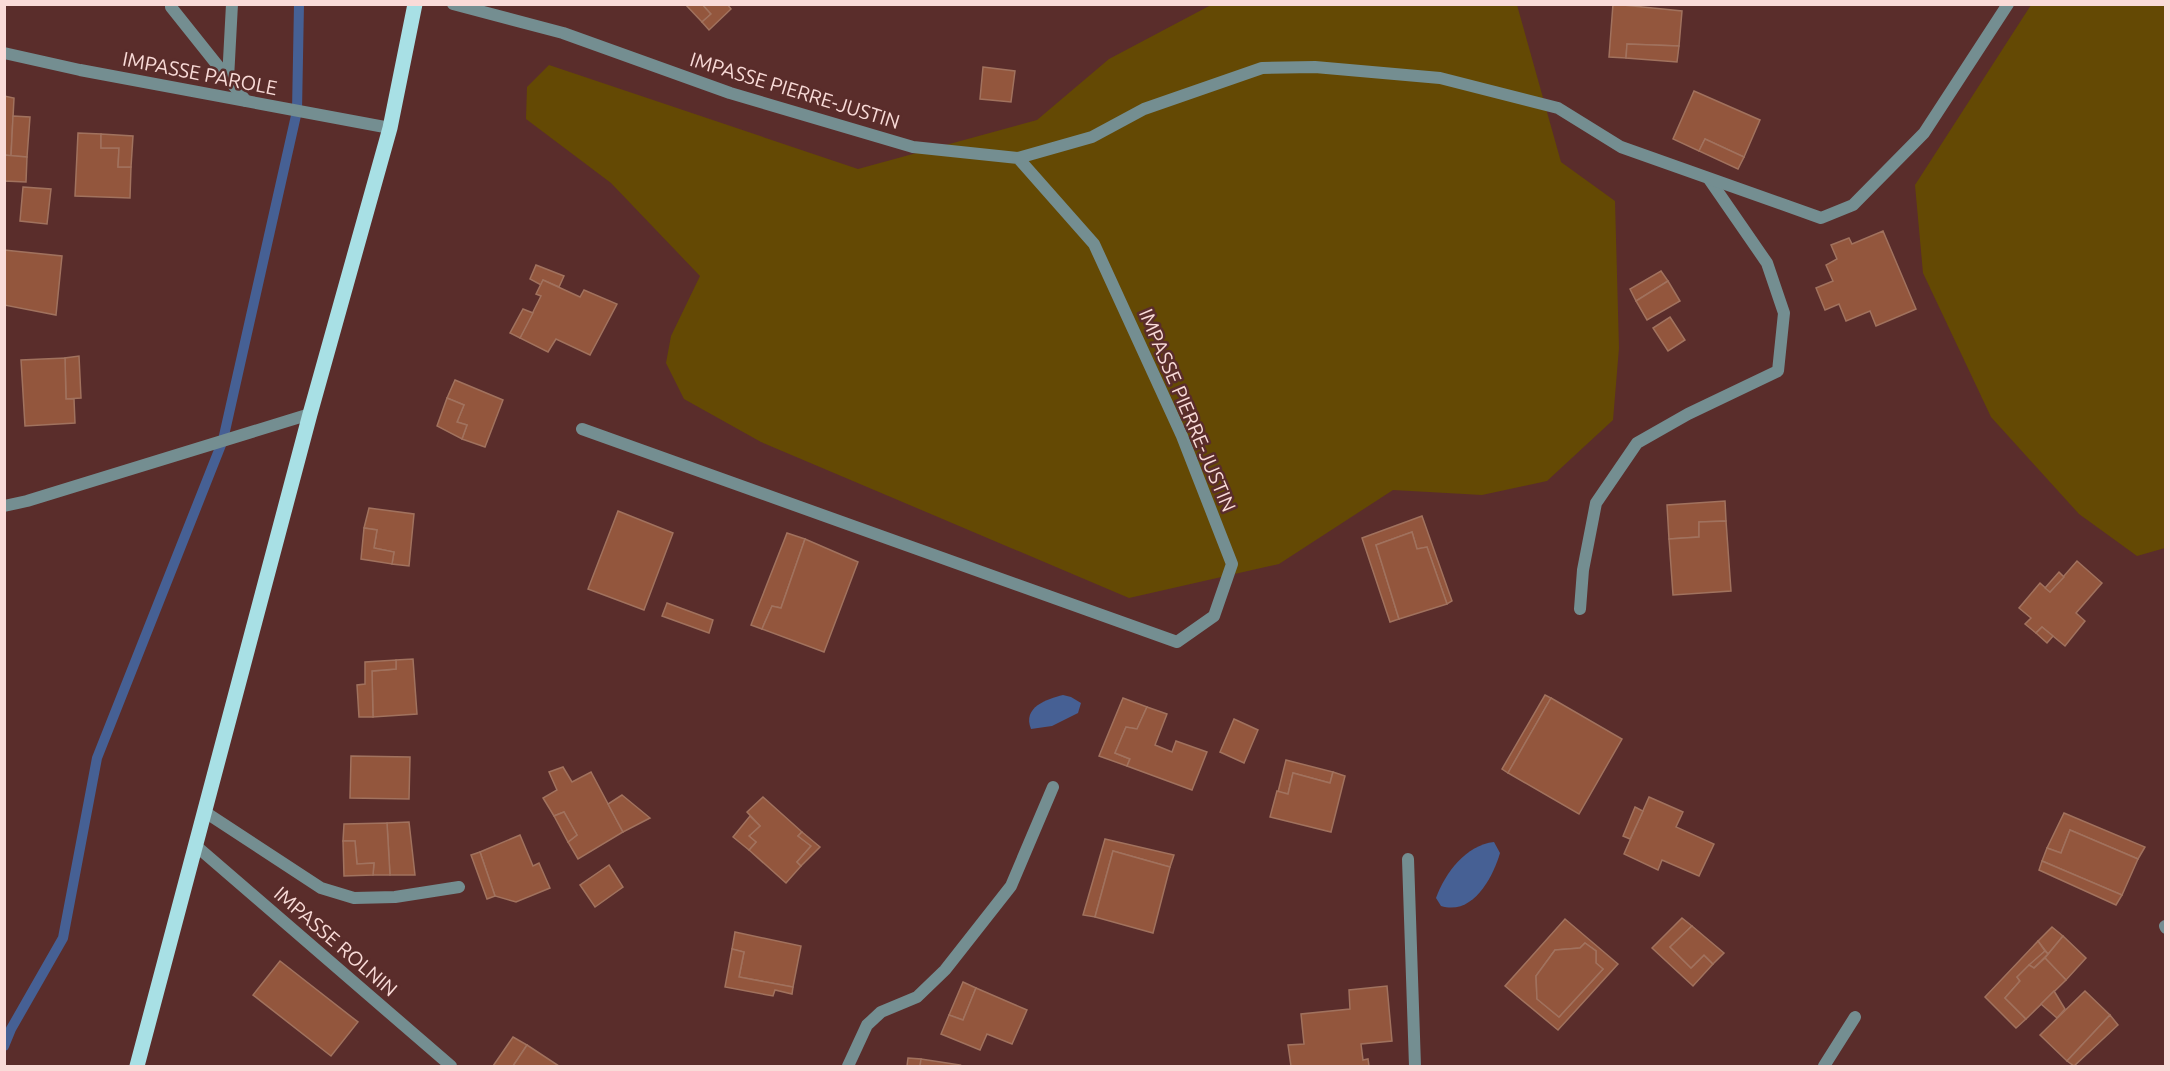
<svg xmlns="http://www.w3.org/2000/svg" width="2170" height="1071" viewBox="0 0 2170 1071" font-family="Ubuntu,sans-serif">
<rect width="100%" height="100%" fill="#5a2d2b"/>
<g fill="#644904">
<path d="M1211,5H1517L1561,162L1615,201L1619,348L1613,420L1547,481L1482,495L1393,490L1279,564L1129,598L761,442L684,399L666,363L671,336L700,276L611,183L526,119L527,87L549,65L858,169L1037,120L1109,59Z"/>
<path d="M2031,5H2165V548L2137,556L2079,514L1991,417L1923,273L1915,185Z"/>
</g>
<g fill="#466094">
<path d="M1063,695L1071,697L1081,703L1078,713L1052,726L1031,729C1022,707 1047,699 1063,695Z"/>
<path d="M1494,842L1500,853C1493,877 1473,916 1441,906L1436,898C1445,873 1466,845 1494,842Z"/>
</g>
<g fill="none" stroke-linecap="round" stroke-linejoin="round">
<path stroke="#466094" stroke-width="10" d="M4,1046L11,1029L63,938L97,758L223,440L297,111L299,4"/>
</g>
<g fill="#93563d" stroke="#a1725e" stroke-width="1.5" fill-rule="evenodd">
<path d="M685,4H702L711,14L702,22Z"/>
<path d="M702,4H727L731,9L709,30L702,22L711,14Z"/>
<path d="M1613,4L1682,11L1679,46L1627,44L1626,58L1609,57Z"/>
<path d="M1627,44L1679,46L1677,62L1626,58Z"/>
<path d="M983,67L1015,71L1011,102L980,99Z"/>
<path d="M1694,91L1760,120L1744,157L1705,139L1699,151L1673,139Z"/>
<path d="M4,96L14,98L11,156L4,155Z"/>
<path d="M13,116L30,117L27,157L11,156Z"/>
<path d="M78,133L101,134V148H119L118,167H131L130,198L75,196Z"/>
<path d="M101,134L133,136L131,167H118L119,148H101Z"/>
<path d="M1705,139L1744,157L1738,169L1699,151Z"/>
<path d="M4,155L27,157L26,182L4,181Z"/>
<path d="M23,187L51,189L47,224L20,221Z"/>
<path d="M1883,231L1916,309L1876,326L1870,311L1846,321L1839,304L1825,310L1816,288L1833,281L1826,265L1837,259L1831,245L1849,238L1852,244Z"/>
<path d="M4,250L62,256L56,315L4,305Z"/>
<path d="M536,265L564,276L559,287L543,280L541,285L530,279Z"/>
<path d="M1661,271L1668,281L1636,301L1630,289Z"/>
<path d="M543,280L580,297L584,290L617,304L590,355L556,339L548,352L520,338L541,296L536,294Z"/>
<path d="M1668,281L1680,301L1647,320L1636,301Z"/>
<path d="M523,309L533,313L520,338L510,333Z"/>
<path d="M1670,317L1685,340L1668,351L1653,328Z"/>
<path d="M79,356L81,398L66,399L65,358Z"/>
<path d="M65,358L66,399H74L75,423L25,426L21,360Z"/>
<path d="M455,380L503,400L485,447L462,439L467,425L457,422L464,405L447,398Z"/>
<path d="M447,398L464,405L457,422L467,425L462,439L437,426Z"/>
<path d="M1725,501L1726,521L1699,522V537L1669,539L1667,505Z"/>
<path d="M369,508L414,514L409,566L392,564L394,552L374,548L377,530L364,528Z"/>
<path d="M618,511L673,533L644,610L588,589Z"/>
<path d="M1422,516L1452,601L1447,604L1427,547L1417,549L1412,532L1376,545L1399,619L1390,622L1362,538Z"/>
<path d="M1726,521L1731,591L1673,595L1669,539L1699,537V522Z"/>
<path d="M364,528L377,530L374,548L394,552L392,564L361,559Z"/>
<path d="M1412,532L1417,549L1427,547L1447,604L1399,619L1376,545Z"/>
<path d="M787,533L805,539L781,608L772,606L762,629L751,625Z"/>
<path d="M805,539L858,562L824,652L762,629L772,606L781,608Z"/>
<path d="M2077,561L2102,583L2076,613L2085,621L2065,646L2042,627L2036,633L2025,624L2031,618L2019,608L2040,583L2050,592Z"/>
<path d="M2059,572L2064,577L2050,592L2045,588Z"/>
<path d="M667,603L713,620L709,633L662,616Z"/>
<path d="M2042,627L2053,636L2047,643L2036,633Z"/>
<path d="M413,659L417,714L373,717L372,671L396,669V660Z"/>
<path d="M396,660V669L372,671L373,717H359L357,685L365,684V662Z"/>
<path d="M1545,695L1551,698L1508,773L1502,769Z"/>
<path d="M1123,698L1147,707L1137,729L1126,727L1115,753L1130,759L1127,766L1099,756Z"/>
<path d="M1551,698L1622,739L1579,814L1508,773Z"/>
<path d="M1147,707L1167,714L1155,745L1172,752L1176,741L1207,752L1192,790L1127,766L1130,759L1115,753L1126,727L1137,729Z"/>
<path d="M1234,719L1258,730L1244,763L1220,752Z"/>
<path d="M351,756L410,757L409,799L350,798Z"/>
<path d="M1286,760L1333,772L1330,783L1293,773L1288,794L1278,792Z"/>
<path d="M563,767L572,782L591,772L623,832L578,859L568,842L577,835L564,812L554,816L543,798L557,790L549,772Z"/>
<path d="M1333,772L1345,776L1331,832L1270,817L1277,791L1288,794L1293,773L1330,783Z"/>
<path d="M622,795L650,818L623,832L608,804Z"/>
<path d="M763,797L802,832L798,836L811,846L797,862L801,866L786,883L749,850L756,842L749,836L760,826L747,812Z"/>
<path d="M1649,797L1683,812L1676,827L1714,844L1699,876L1662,860L1658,870L1624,854Z"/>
<path d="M1635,807L1643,811L1630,839L1623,836Z"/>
<path d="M564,812L577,835L568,842L554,816Z"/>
<path d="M2064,813L2145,847L2138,859L2070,830L2061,853L2047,848Z"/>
<path d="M750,816L760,826L749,836L756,842L749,850L733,837Z"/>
<path d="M409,822L415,875H390L387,823Z"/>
<path d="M387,823L390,875H373L374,863L357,864L355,841H343L344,824Z"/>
<path d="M2070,830L2138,859L2122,895L2042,861L2047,848L2061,853Z"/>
<path d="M802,832L820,847L801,866L797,862L811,846L798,836Z"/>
<path d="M520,835L533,866L539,863L550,888L516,902L495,896L480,852Z"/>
<path d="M1105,839L1174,855L1170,867L1113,851L1095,917L1083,915Z"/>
<path d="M343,841H355L357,864L374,863L373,875L344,876Z"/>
<path d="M1113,851L1170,867L1153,933L1095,917Z"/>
<path d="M480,852L495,896L487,899L471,855Z"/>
<path d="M2042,861L2122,895L2116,905L2039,870Z"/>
<path d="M609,865L623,887L595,907L580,885Z"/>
<path d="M1682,918L1692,926L1670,947L1691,968L1704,955L1713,964L1693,986L1652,948Z"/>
<path d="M1565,919L1618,964L1558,1030L1505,986ZM1585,943L1596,951V963L1603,969L1559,1017L1537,999L1536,976L1555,950L1580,948Z"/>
<path d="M1692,926L1724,953L1713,964L1704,955L1691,968L1670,947Z"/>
<path d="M2052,927L2063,936L2048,954L2038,941Z"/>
<path d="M735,932L801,946L793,987L739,977L744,952L732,949Z"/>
<path d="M2063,936L2086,958L2066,980L2045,958Z"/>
<path d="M2038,941L2045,951L2017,977L2020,981L2005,998L2026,1019L2016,1028L1985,997Z"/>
<path d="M1585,943L1596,951V963L1603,969L1559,1017L1537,999L1536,976L1555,950L1580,948Z"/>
<path d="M732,949L744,952L739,977L793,987L792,994L775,990L773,996L725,987Z"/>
<path d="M2045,951L2048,954L2034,968L2029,965Z"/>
<path d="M2045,958L2066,980L2026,1019L2005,998L2020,981L2017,977L2029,965L2034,968Z"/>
<path d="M280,961L358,1022L331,1056L253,995Z"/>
<path d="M963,982L976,988L963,1020L949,1015Z"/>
<path d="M1387,986L1392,1041L1361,1044L1363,1060L1368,1059L1369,1066H1291L1288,1045L1304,1044L1301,1014L1350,1009L1349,990Z"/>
<path d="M976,988L1027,1010L1012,1044L987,1034L980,1050L941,1034L949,1015L963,1020Z"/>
<path d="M2054,991L2065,1009L2057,1018L2041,1004Z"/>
<path d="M2085,991L2110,1015L2067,1061L2040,1035Z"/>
<path d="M2110,1015L2118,1025L2074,1066L2067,1061Z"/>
<path d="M513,1037L527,1045L513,1066H493Z"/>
<path d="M527,1045L559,1066H513Z"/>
<path d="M908,1058L921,1059L920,1066H907Z"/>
<path d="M921,1059L960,1065L959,1066H920Z"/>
</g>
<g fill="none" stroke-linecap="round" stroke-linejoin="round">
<g stroke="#748e91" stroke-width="12">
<path d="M171,7L246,101"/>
<path d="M228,79L232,4"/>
<path d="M1580,609L1583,570L1596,503L1637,443L1688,414L1778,371L1784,313L1767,263L1709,179"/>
<path d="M205,812L321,888L354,898L395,897L459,887"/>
</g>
<g stroke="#748e91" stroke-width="12">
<path d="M453,4L563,33L730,93L913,147L1018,158L1094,244L1182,436L1232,564L1214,616L1177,642L582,429"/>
<path d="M4,53L80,70L390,128"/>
<path d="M1018,158L1092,137L1144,109L1262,68L1315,67L1440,78L1558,108L1621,147L1821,218L1853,205L1924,133L2008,4"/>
<path d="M4,506L27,501L310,414"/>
<path d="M195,845L451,1066"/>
<path d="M1408,859L1415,1066"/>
<path d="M2165,926L2166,928"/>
<path d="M848,1066L867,1025L881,1012L917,997L945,970L1011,886L1053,787"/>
<path d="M1824,1066L1855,1017"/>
</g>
<path stroke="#a8e0e5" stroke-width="15" d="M137,1066L310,414L390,128L415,4"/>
</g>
<g text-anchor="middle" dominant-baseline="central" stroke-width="5" stroke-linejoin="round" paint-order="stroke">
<g font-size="20" fill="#f9dbd8" stroke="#5a2d2b">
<text transform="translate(200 73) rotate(11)">IMPASSE PAROLE</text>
<text transform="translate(795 90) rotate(17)">IMPASSE PIERRE-JUSTIN</text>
<text transform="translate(1188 410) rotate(67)">IMPASSE PIERRE-JUSTIN</text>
<text transform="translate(336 941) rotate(41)">IMPASSE ROLNIN</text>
</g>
</g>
<rect width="2170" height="1071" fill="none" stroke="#f9dbd8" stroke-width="12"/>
</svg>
